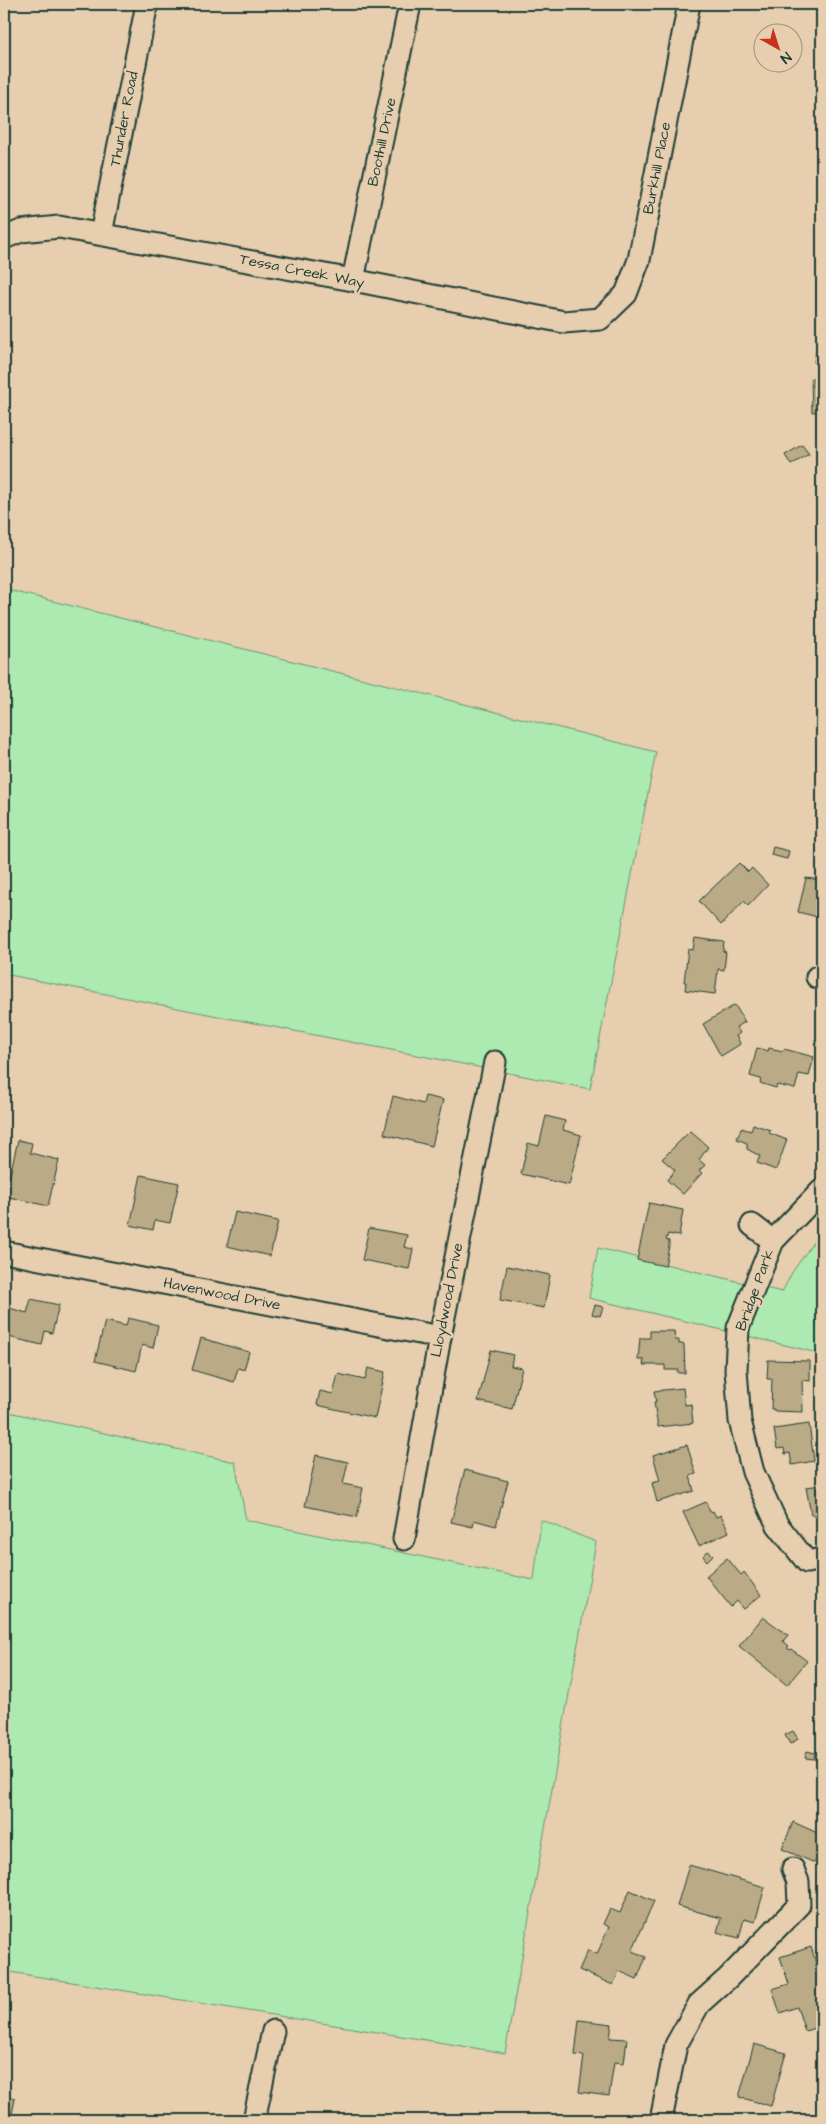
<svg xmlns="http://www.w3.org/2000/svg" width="826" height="2124" viewBox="0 0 826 2124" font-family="'Architects Daughter',sans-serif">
<rect width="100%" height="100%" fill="#e7ceaf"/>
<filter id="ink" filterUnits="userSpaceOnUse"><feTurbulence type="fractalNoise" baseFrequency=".02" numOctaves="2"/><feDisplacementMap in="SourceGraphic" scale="10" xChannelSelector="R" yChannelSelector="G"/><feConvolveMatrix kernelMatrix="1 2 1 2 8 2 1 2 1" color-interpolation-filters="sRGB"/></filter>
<g filter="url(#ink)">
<g fill="#aceab1" stroke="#669472">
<path d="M4,589L656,752L590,1089L4,974Z"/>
<path d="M822,1230V1354L589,1298L598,1248L782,1292L793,1271Z"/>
<path d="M4,1411L235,1462L246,1520L534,1580L541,1520L596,1542L505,2053L4,1971V1842L6,1830L4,1829Z"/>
</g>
<g fill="#baab86" stroke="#1f3d34">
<path d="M819,337L822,338V363L814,362Z"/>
<path d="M811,378H822V411L812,412Z"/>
<path d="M802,445L809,454L791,465L785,455Z"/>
<path d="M773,847L789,851L787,859L771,855Z"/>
<path d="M739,863L748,872L752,868L768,885L748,906L744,901L721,925L699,901Z"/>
<path d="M806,878L822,880V918L798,912Z"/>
<path d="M695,938L724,942L723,951L726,952L724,970L718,969L715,994L685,990L686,982H684L688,949L693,950Z"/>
<path d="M735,1005L745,1022L736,1027L740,1033L736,1036L740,1043L739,1045L721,1056L703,1024Z"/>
<path d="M757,1048L768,1051L769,1048L783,1051L784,1049L814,1057L809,1076L799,1074L795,1089L777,1085L776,1088L760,1083L761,1079L750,1076Z"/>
<path d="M393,1096L423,1104L425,1096L443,1100L432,1146L384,1134Z"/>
<path d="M546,1116L565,1121L563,1130L581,1135L569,1185L521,1174L528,1143L539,1146Z"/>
<path d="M753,1124L770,1130L769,1133L787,1140L776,1170L757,1163L760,1156L747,1149V1143L737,1139L741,1128L751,1131Z"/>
<path d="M690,1131L708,1147L699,1160L705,1165L699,1171L702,1173L683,1194L667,1180L675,1170L662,1159Z"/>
<path d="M18,1140L32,1143L30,1153L59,1160L48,1206L5,1196Z"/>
<path d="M141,1175L179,1183L170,1223L155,1220L153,1230L130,1225Z"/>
<path d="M649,1203L683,1210L679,1236L668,1234L666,1240L669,1241V1246L665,1266L637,1260Z"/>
<path d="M235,1212L278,1221L270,1256L227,1246Z"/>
<path d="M369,1228L407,1235L404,1247L413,1249L409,1269L362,1260Z"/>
<path d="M507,1266L550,1275L544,1308L500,1300Z"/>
<path d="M31,1299L59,1305L52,1333L45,1331L42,1345L4,1336L9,1308L27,1313Z"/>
<path d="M595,1305L603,1307L600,1316L592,1314Z"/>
<path d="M128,1318L158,1325L153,1348L142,1345L136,1371L95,1361L105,1321L126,1326Z"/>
<path d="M650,1331H674L675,1340H679V1344H684L685,1373H678V1370H665V1365H643L644,1360H638L640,1338H650Z"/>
<path d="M201,1338L249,1352L244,1370L238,1368L234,1382L192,1370Z"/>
<path d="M491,1350L513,1355L511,1366L522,1368L512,1409L478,1401Z"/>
<path d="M768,1360L810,1361V1381L802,1380L803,1412L774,1411V1409H771L772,1379H767Z"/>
<path d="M368,1368L385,1372L375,1418L317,1405L320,1391L333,1394L338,1374L365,1380Z"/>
<path d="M683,1388L685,1405L691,1404L693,1423L658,1427L654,1402H656L654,1391Z"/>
<path d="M809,1424L814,1461L792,1465L790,1453L785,1454L784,1448L777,1449L774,1429Z"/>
<path d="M687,1445L696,1474L690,1476L694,1491L657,1502L652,1483L660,1481L653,1455Z"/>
<path d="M316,1455L348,1462L343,1484L363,1488L357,1517L305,1506Z"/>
<path d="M465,1470L508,1481L496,1526L474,1520L473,1527L451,1522Z"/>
<path d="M822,1485V1515H811L806,1487Z"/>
<path d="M706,1502L710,1512L713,1511L716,1517L721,1515L729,1532L699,1546L683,1512Z"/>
<path d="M708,1551L713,1555L707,1561L703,1556Z"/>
<path d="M727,1558L741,1575L744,1572L761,1595L744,1609L737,1601L731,1607L706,1576Z"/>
<path d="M763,1617L788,1635L783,1641L789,1646L787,1648L790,1650L791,1649L807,1661L787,1685L739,1646Z"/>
<path d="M822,1643V1667L818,1644Z"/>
<path d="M793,1731L798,1739L790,1744L785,1735Z"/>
<path d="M807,1751L815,1753L814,1759L805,1758Z"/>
<path d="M793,1822L822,1835V1845L815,1863L782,1849Z"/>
<path d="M689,1865L765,1887L755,1922L744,1919L739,1938L717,1932L721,1918L677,1906Z"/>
<path d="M630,1890L654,1901L632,1951L646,1957L637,1979L619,1971L613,1985L579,1970L588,1950L597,1954L609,1927L603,1924L610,1909L620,1913Z"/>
<path d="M811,1947L820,1975L822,1974V2026L805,2031L797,2007L780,2013L772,1989L789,1984L780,1957Z"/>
<path d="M579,2020L612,2024L610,2038L627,2039L624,2063L614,2062L609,2096L579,2092L584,2056L575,2055Z"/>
<path d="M754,2044L786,2053L771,2106L739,2097Z"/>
<path d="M4,2096L15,2098L11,2120H4Z"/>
</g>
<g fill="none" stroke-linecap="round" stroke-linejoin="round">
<defs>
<g id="minor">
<path d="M101,234L147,4"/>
<path d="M4,238L21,231L59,227L353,280L564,322L600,319L626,294L639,260L689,4"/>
<path d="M353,280L410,4"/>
<path d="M817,977L822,978"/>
<path d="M822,1190L773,1241L738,1328L736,1370L740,1421L753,1472L777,1524L807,1562L822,1559"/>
<path d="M752,1225L773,1241"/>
<path d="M4,1252L440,1337"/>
<path d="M404,1539L440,1337L495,1062"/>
<path d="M254,2120L273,2031"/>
<path d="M661,2120L676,2045L699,2004L728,1978L799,1905L798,1882L793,1869"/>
</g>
</defs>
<use href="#minor" stroke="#1f3d34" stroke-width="25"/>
<use href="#minor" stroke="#e7ceaf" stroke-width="21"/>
</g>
</g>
<g text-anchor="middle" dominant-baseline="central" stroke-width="5" stroke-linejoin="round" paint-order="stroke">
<g font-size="15" fill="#1f3d34" stroke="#e7ceaf">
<text transform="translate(124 119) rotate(-79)">Thunder Road</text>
<text transform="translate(382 142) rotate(-78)">Boothill Drive</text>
<text transform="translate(657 168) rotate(-79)">Burkhill Place</text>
<text transform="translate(302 271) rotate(11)">Tessa Creek Way</text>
<text transform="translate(755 1290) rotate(-70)">Bridge Park</text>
<text transform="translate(222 1294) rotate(11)">Havenwood Drive</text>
<text transform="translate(447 1300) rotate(-79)">Lloydwood Drive</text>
</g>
</g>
<rect width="826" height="2124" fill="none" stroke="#e7ceaf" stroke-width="20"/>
<rect x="10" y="10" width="806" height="2104" fill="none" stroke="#1f3d34" stroke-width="2" filter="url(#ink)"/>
<g transform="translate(778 48) rotate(141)"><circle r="24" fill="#e7ceaf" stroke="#97947e"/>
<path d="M0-4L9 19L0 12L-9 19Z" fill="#c8321e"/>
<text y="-8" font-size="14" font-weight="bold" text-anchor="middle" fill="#1f3d34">N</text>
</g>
</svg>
